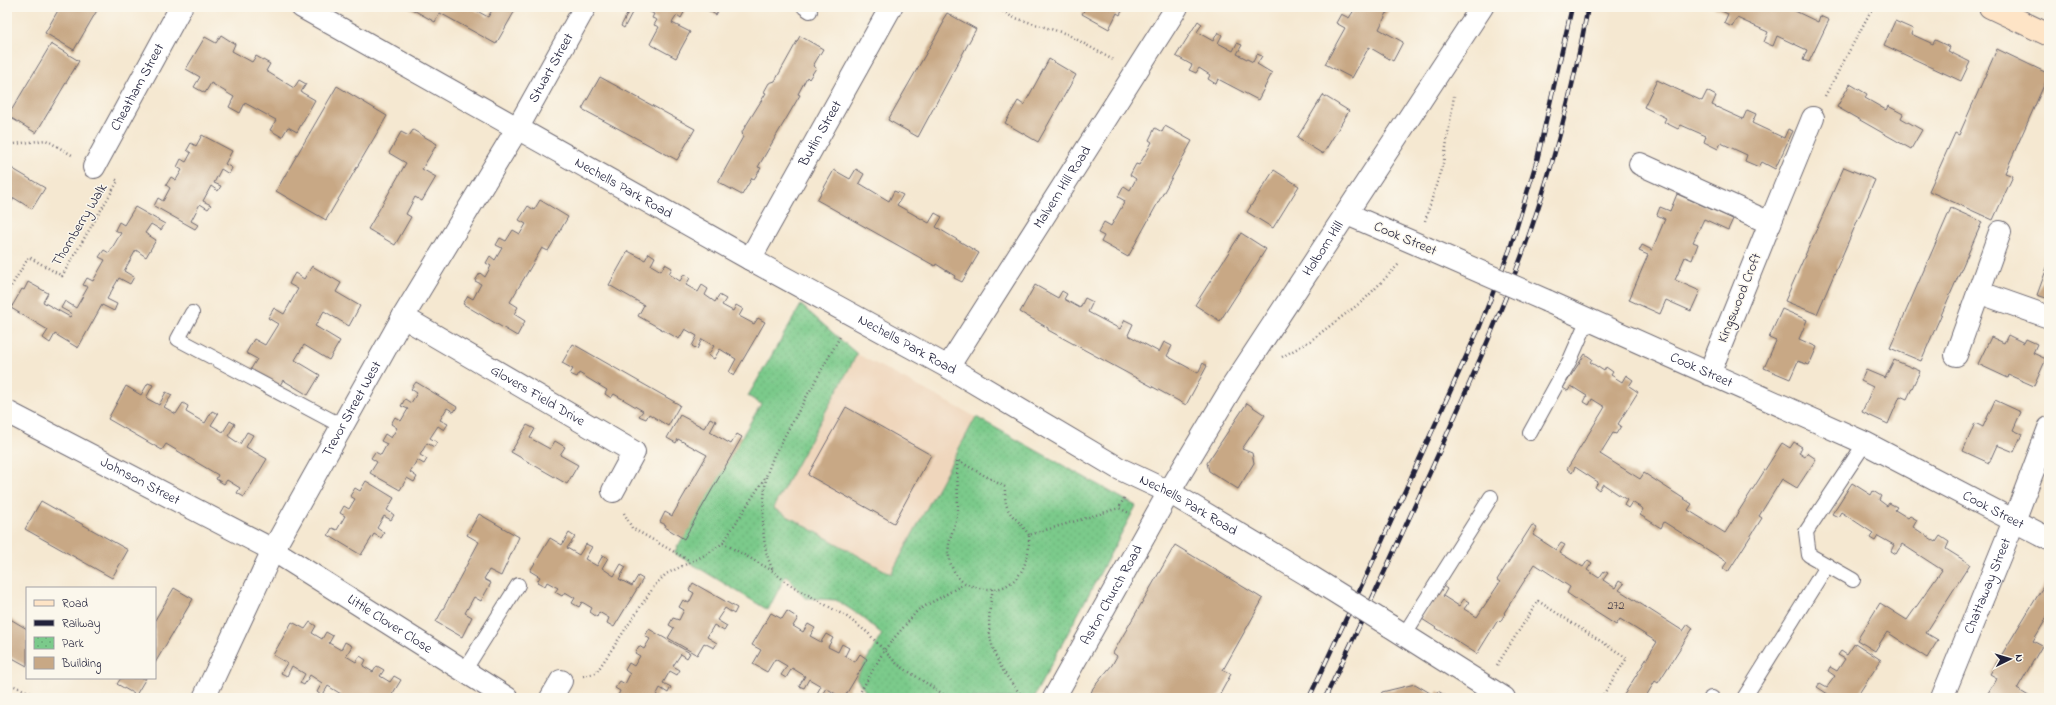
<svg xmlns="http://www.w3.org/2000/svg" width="2056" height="705" viewBox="0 0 2056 705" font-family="'Indie Flower',sans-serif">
<defs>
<pattern id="park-dots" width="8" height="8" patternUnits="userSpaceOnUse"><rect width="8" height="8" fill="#7bca8b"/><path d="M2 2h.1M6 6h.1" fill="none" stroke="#6aad79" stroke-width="1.8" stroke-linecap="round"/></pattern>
</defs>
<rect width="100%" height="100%" fill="#fbf7ec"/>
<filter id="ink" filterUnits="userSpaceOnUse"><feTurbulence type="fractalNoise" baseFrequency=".025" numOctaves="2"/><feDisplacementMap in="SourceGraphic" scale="8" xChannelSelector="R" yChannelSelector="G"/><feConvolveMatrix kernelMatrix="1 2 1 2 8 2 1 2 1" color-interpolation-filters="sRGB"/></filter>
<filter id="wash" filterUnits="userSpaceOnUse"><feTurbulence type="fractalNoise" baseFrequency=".012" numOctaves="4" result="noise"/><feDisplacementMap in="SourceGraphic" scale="16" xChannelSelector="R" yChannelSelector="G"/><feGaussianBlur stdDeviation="0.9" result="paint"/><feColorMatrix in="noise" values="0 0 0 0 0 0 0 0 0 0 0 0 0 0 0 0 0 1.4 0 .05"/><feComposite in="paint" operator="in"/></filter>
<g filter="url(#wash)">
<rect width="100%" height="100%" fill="#f5e8d1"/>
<path fill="#efd6bc" d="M857,354L976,417L891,574L773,508Z"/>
<path fill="url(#park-dots)" stroke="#4e7663" d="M801,305L857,354L773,508L891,574L976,417L1136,506L1033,698H870L856,678L882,634L861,616L836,600L805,598L786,575L768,610L674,553L761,404L748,396Z"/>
<g id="blocks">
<g fill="#c8a885">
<path d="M60,7H99L74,50L45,33Z"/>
<path d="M408,7H470L488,17L494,7H517L496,44L440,13L435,22Z"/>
<path d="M631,7H635L624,28L621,26Z"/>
<path d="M640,7H687L681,18L677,15L672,23L690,32L676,58L650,44L659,27L654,25L657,20L652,18L654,14Z"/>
<path d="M702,7H720L716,15Z"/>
<path d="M1086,7H1124L1120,15L1117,13L1109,29L1082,14Z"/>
<path d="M1356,7H1390L1379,29L1403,42L1393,61L1369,47L1352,78L1325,64L1345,28L1336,23L1341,14L1349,18Z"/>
<path d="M1713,7H1794L1793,10L1818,22L1820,16L1829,20L1809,62L1803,60L1807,50L1777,36L1773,46L1768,44L1764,42L1768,32L1737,18L1732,27L1724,23L1728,14Z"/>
<path d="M947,13L976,29L918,137L888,120L944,22L942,21Z"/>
<path d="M1198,21L1202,24L1197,32L1213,41L1218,32L1222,35L1218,43L1233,51L1237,43L1242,45L1237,54L1253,62L1257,54L1262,56L1257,64L1272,73L1258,100L1218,79L1216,84L1208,79L1210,75L1199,68L1196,73L1189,70L1192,65L1176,56Z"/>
<path d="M1895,21L1913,29L1911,34L1933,44L1935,40L1950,47L1948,51L1970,62L1961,81L1884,45Z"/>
<path d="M221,35L235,44L232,51L252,62L256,56L270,64L266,71L294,88L299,80L306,84L301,92L315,100L297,132L288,127L282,137L270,130L276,120L245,103L240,113L229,107L234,97L211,83L205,93L194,87L200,77L186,69L205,37L216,43Z"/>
<path d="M800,36L823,49L813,66L816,68L809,79L807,77L798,94L800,95L758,167L761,168L754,179L752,178L742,195L718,182L743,137L742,132L766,93L764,92L769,83L775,81Z"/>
<path d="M51,44L79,61L36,133L8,116Z"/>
<path d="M1997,49L2049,74L2005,173L2013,176L1993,220L1929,191L1955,133L1959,135Z"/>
<path d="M1049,59L1076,75L1038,142L1005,123L1018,101L1024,105Z"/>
<path d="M600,77L695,129L677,160L582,109Z"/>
<path d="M1657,80L1702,101L1707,91L1716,96L1712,105L1743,119L1747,110L1756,114L1752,123L1784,138L1788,129L1793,131L1775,169L1762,162L1759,167L1745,161L1747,155L1721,143L1718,149L1704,142L1706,136L1681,125L1678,129L1664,122L1666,118L1644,107Z"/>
<path d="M1850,84L1867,94L1865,98L1886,110L1888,106L1903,114L1901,118L1922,130L1911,149L1837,107Z"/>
<path d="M337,86L387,116L326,220L276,191Z"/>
<path d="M1323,95L1349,111L1323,154L1297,138Z"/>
<path d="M1165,126L1192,141L1128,257L1101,242L1104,236L1098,233L1104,222L1111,226L1125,201L1118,197L1124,186L1130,190L1136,179L1130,175L1136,164L1139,165L1146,153L1152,142L1149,140L1155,128L1162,132Z"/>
<path d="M413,130L437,144L422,169L436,177L422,201L415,197L406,214L411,217L395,245L368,229L406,163L389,153L401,132L409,136Z"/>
<path d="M202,135L232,151L225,164L232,168L229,174L221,169L214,183L221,186L218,191L211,186L203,201L211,205L208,209L200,204L191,221L198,225L195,229L154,206L158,198L163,201L170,188L166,185L171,177L176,180L182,170L177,167L181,159L186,162L191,153L187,150L191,143L196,146Z"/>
<path d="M8,166L45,188L32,209L14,198L7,210Z"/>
<path d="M1844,167L1875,180L1817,314L1785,301Z"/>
<path d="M856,169L864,174L859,183L889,201L894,191L899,193L903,195L897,205L929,223L935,213L942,217L936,227L979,253L962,282L954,278L955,276L936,264L935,266L817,200L834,170L850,179Z"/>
<path d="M1274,170L1299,186L1273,228L1247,212Z"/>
<path d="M1677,194L1733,219L1728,230L1704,219L1693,242L1698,244L1692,260L1685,257L1675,280L1700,291L1691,311L1666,300L1660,314L1629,300L1648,255L1639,251L1642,245L1652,250L1665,219L1657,215L1658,212L1660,207L1670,211Z"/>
<path d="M540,200L568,217L548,251L542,248L510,302L518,307L514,314L525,321L517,336L463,304L468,296L473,299L481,284L475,281L480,273L485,277L491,266L486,263L490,256L495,260L502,248L496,245L500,238L506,241L513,230L520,234L526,224L519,220L528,206L534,210Z"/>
<path d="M135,207L165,224L161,230L151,224L145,233L156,240L146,257L136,250L124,271L134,277L130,284L119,278L107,299L117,304L114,311L102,305L78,348L55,334L50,343L43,338L48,330L11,308L22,289L24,290L28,282L48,293L43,302L70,317L72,314L61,308L65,301L76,308L88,287L83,285L87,278L93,281L105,260L99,257L104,250L109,253L121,233L115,230L119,222L124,225Z"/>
<path d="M1951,208L1982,222L1921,361L1890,348Z"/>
<path d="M1241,233L1266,249L1220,321L1195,305Z"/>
<path d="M628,251L645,260L649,253L655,257L651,265L661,271L665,264L672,268L669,274L680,281L684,274L690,278L686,285L698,292L702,285L708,289L705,295L715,302L719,295L726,299L722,305L733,311L736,305L743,309L739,316L754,324L758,318L765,322L734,375L729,372L736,359L720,349L714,359L708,355L714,346L702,339L697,349L692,346L697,336L685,329L679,339L638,316L644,305L609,285Z"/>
<path d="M2049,262V299L2037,295Z"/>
<path d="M312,266L341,283L336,292L360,306L349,326L324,311L315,326L340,341L329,360L304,345L295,360L320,375L308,395L283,380L278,389L249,372L257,359L246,353L254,339L265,345L278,324L268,318L274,308L284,314L298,289L289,284L292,278L295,273L304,279Z"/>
<path d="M1035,285L1058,298L1062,291L1067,294L1064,299L1080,308L1085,298L1093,302L1088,312L1120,329L1125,320L1133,324L1128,335L1159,352L1164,342L1172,346L1167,356L1198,373L1203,363L1207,366L1186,405L1048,330V328L1020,312Z"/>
<path d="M1782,309L1807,320L1799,339L1817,347L1809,365L1798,361L1790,379L1764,368L1776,341L1769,338Z"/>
<path d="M2008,335L2024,343L2026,339L2037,344L2033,353L2046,359L2034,386L2009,375L2008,378L1978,364L1991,337L2004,343Z"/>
<path d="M573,344L680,405L668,426L649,414L646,419L639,416L643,411L614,394L611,398L605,394L607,390L579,373L577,377L570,374L573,369L562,363Z"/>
<path d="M1585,354L1592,359L1590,362L1604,371L1606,367L1613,372L1611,375L1622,382L1626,375L1633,380L1629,386L1638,392L1618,424L1621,426L1616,434L1613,433L1600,454L1640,479L1644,473L1692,504L1688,510L1725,533L1782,443L1790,448L1794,442L1802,447L1799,453L1805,457L1807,453L1816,459L1797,488L1782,479L1759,516L1762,518L1728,572L1723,568L1727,562L1705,548L1664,522L1661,528L1640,515L1643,509L1632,502L1628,508L1624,505L1627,500L1603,484L1599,490L1595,487L1598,482L1575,467L1572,473L1567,469L1605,407L1592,399L1589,405L1584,402L1587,396L1571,386L1568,391L1563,388Z"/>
<path d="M1894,360L1920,371L1907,399L1900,396L1888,424L1862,412L1873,387L1861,381L1866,370L1885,378Z"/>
<path d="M416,382L457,407L454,412L447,408L440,420L448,424L444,430L438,426L430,438L437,442L434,447L427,443L420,455L427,459L424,464L417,460L410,472L417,477L414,482L407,478L400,490L370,473L377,462L371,458L375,452L381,455L387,444L381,441L385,434L391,438L397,428L391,424L395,417L401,421L408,409L401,406L405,399L411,403L417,393L411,389Z"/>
<path d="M148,383L153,385L146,398L159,405L166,392L172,395L164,407L176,414L183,403L188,406L186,412L205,423L212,411L218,414L211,425L223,432L230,421L235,424L228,436L240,444L247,432L253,435L246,447L267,459L244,497L237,493L240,488L227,480L224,484L216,479L218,475L166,444L162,450L108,419L126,386L141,395Z"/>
<path d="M1995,400L2021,412L2013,430L2022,434L2014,452L1997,445L1989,463L1963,451L1975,423L1983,427Z"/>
<path d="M1247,403L1265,415L1242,449L1252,453L1254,463L1238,489L1209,471L1207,463Z"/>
<path d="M846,407L931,455L894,523L808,475Z"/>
<path d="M680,415L704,428L710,418L716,421L710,432L731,444L737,434L742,437L684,539L665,527L666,525L660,522L665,512L672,516L707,455L678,439L676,443L667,438Z"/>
<path d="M527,425L535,429L530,438L550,449L555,441L565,447L560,455L578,465L567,484L511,452Z"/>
<path d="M366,481L394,498L387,510L394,515L391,520L384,516L377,528L384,533L381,538L374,534L361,555L328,535L332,528L337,530L345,516L340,513L344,506L349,509L355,499L350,496L355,488L360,491Z"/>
<path d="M1852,483L1871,495L1873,491L1881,496L1879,500L1887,506L1889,503L1897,507L1895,510L1908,518L1910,516L1917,520L1913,527L1936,542L1940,536L1949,542L1946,549L1970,564L1926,633L1938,640L1927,658L1887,632L1875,651L1857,640L1880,603L1907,620L1942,570L1902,544L1896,554L1891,551L1894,545L1878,536L1875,541L1870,538L1873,533L1841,512L1838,517L1832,514Z"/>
<path d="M41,501L128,550L112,578L25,529Z"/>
<path d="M479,514L519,537L501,576L489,570L484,579L491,583L481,601L474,597L465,613L472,617L462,637L436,622L479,542L467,535Z"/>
<path d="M1532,525L1537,528L1533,535L1556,550L1561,543L1565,545L1560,553L1583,567L1588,560L1592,563L1587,570L1599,578L1604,571L1608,573L1603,580L1615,588L1619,581L1624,584L1619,590L1633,599L1683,631L1688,624L1693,628L1658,683L1655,681L1645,698H1622L1657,642L1620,619L1616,625L1583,604L1567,593L1570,587L1535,564L1504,613L1505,614L1500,622L1498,620L1477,654L1422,619L1443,586L1447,589L1443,596L1459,606L1464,599L1469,602L1464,609L1477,617L1500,582L1497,580Z"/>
<path d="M569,533L575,537L567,548L579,555L586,544L592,547L585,559L597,566L603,555L608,558L602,568L614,576L621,564L626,567L619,579L632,586L638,576L643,579L614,627L607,623L609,618L599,612L597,617L590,612L592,608L582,602L579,607L572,603L575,598L565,592L562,596L555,592L558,588L547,582L545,586L537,582L540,577L530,571L550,538L562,545Z"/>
<path d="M1175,545L1263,599L1223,670L1231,674L1218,698H1089L1093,688L1112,665L1117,656L1113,653Z"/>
<path d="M2049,577V614L2033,641L2042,646L2017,689L2032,698H1985L1997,678L1990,674Z"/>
<path d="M693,583L737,608L734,614L725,608L717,620L727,626L724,631L714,625L707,637L717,643L714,648L704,643L697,655L668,638L674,628L669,625L673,618L679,620L684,610L679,607L683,600L689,603L694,593L689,590Z"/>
<path d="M174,588L193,599L155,663V620Z"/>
<path d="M787,611L798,618L793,626L803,632L808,624L815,628L810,636L821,642L826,634L833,638L828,647L838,652L842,644L849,648L845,656L855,662L860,654L867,659L844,698H838L839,696L826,688L820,698L816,695L821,686L809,679L804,688L799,686L805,676L792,668L786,678L781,675L787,666L775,659L767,672L753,664L761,650L752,645L771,613L782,619Z"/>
<path d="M7,617L27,629V666L7,655Z"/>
<path d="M292,622L305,629L310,622L316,626L312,633L322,639L326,632L333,636L329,643L341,650L345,642L352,646L346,656L356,662L360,656L366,660L363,666L373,672L377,666L384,670L380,676L390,682L394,676L401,680L390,698H348L345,696L344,698H338L341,694L328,686L322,696L317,692L322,683L310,675L304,685L300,683L305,674L292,666L287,676L281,673L287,663L273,655Z"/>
<path d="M649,629L690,653L687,658L681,654L673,666L680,670L677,675L670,671L663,683L671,687L668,693L660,688L655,698H617L620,691L615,688L620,681L625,684L630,674L625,670L629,663L634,666L640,656L635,653L639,646L644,649L650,639L645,636Z"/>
<path d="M1855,643L1881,660L1856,698H1834L1817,687L1820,683L1827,687L1835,676L1828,671L1830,667L1837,671L1845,659L1838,655L1841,651L1847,655Z"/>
<path d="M121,678H146L136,695L117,684Z"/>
<path d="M1415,684L1435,696L1438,691L1449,698H1379L1382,692Z"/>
</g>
</g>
</g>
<g filter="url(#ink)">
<use href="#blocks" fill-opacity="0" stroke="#6c6770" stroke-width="1"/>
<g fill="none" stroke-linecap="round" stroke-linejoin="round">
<defs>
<g id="lane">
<path d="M804,7L810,11"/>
<path d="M192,313L178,339L342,426"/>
<path d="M1530,433L1570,360L1588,319"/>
<path d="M1853,580L1809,555L1806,532L1865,443"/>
<path d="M1404,635L1491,497"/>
<path d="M464,671L518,585"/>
<path d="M1711,698H1712"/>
<path d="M1744,698L1827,565"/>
</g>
<g id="street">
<path id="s1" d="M302,7L750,259L948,367L1118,468L1169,492L1308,575"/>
<path d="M1640,164L1770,223L1709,374"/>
<path id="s2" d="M94,167L181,7"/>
<path d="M1347,214L1426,248"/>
<path d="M1770,223L1813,118"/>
<path id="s3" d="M750,259L891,7"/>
<path d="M1978,292L2049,317"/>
<path id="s4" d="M1547,301L1865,443L2049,539"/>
<path id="s5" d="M403,317L634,452L613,491"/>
<path d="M1956,355L2000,232"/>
<path id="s6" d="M948,367L1177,7"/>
<path id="s7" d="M7,412L273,550L507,698"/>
<path d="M1390,626L1504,698"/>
<path id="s8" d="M204,698L273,550L403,317L517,129L585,7"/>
<path d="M551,698L561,681"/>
<path id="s9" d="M1054,698L1169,492L1232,387L1482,7"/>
<path id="s10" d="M1942,698L2014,521L2049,428"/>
</g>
<path id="secondary" d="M1990,7L2049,35"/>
</defs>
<use href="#lane" stroke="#6c6770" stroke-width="16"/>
<use href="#street" stroke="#6c6770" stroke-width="24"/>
<use href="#secondary" stroke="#6c6770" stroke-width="24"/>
<g stroke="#6c6770" stroke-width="2.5" stroke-dasharray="1 3" stroke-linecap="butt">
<path d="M996,7L1012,17L1067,34L1115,61"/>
<path d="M1825,96L1873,7"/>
<path d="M7,145L46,140L72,155"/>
<path d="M1425,221L1444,160L1454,96"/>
<path d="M7,293L29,257L62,276L118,181L115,179"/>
<path d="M1282,357L1310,341L1364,300L1400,263"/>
<path d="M766,477C763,507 759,543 773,570"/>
<path d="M1124,498L1119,508L1129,513"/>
<path d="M624,513L632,528L690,561"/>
<path d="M1029,535C1014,512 1004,518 1005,487L957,460L958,509C957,526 946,539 949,557C950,564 955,576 962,581C974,589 996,593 1009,584C1025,574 1030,553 1029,535L1119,508"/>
<path d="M723,543L773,571L787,583L847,617L868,633L897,664L949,698"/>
<path d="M993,589C983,636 992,662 1024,698"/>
<path d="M1497,665L1538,601L1627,658L1601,698"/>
<path d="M583,676L596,673L655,585L666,574L707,554L723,543L766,476L774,455L841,335"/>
<path d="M7,683L43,698"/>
<path d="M857,698L885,649L918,610L966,583"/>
</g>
<use href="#lane" stroke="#fff" stroke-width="14"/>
<use href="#street" stroke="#fff" stroke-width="22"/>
<use href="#secondary" stroke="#fee4c6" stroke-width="22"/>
<defs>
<g id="rail">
<path d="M1309,698L1373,561L1480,326L1510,249L1537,160L1572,7"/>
<path d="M1325,698C1362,622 1397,545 1432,468C1463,398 1495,328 1522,255C1551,175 1573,91 1588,7"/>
</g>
</defs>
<use href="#rail" stroke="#22223b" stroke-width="4.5"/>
<use href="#rail" stroke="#fbf7ec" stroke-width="3" stroke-dasharray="9" stroke-linecap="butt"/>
<defs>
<g id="street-bridge">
<path d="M1426,248L1547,301"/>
<path d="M1308,575L1390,626"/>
</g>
</defs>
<use href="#street-bridge" stroke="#6c6770" stroke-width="24" stroke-linecap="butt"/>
<use href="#street-bridge" stroke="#fff" stroke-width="22"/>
</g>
</g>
<g text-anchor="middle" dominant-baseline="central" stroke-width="3" stroke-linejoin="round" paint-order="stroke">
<g font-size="12" fill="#4c444e">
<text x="1616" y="606">272</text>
</g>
<g font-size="14" fill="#22223b" stroke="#fbf7ec">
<text stroke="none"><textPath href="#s8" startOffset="720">Stuart Street</textPath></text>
<text stroke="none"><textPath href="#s2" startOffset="91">Cheatham Street</textPath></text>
<text stroke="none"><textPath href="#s3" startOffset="144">Butlin Street</textPath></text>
<text stroke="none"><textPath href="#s6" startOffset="213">Malvern Hill Road</textPath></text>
<text stroke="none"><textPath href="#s1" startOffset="369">Nechells Park Road</textPath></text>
<text transform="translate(80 225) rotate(-59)">Thornberry Walk</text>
<text transform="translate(1405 239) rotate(23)">Cook Street</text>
<text stroke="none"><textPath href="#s9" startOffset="524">Holborn Hill</textPath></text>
<text transform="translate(1740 298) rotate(-68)">Kingswood Croft</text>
<text stroke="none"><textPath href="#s1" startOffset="693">Nechells Park Road</textPath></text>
<text stroke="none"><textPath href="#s4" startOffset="169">Cook Street</textPath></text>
<text stroke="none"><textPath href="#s5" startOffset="156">Glovers Field Drive</textPath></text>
<text stroke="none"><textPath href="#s8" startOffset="325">Trevor Street West</textPath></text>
<text stroke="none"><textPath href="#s7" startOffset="150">Johnson Street</textPath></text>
<text stroke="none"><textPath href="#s1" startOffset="1017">Nechells Park Road</textPath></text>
<text stroke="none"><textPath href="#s4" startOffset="493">Cook Street</textPath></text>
<text stroke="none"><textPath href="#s10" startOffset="121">Chattaway Street</textPath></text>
<text stroke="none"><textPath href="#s9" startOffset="118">Aston Church Road</textPath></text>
<text stroke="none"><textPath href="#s7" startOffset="438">Little Clover Close</textPath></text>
</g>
</g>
<rect width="2056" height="705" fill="none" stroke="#fbf7ec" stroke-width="24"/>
<rect x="26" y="587" width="130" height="92" fill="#fbf7ec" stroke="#a4a2a5"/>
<rect x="34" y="600" width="20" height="6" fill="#fee4c6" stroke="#a4a2a5"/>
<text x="62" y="607" font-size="12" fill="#22223b">Road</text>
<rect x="34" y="620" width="20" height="6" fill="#22223b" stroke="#a4a2a5"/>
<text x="62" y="627" font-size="12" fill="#22223b">Railway</text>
<rect x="34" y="637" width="20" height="12" fill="url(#park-dots)" stroke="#a4a2a5"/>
<text x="62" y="647" font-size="12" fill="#22223b">Park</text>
<rect x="34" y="657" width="20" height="12" fill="#c8a885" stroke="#a4a2a5"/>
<text x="62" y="667" font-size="12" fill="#22223b">Building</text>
<g transform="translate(2010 659) rotate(85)" stroke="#fbf7ec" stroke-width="3" paint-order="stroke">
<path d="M0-3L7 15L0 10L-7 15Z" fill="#22223b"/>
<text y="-6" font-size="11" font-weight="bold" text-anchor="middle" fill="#22223b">N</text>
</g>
</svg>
